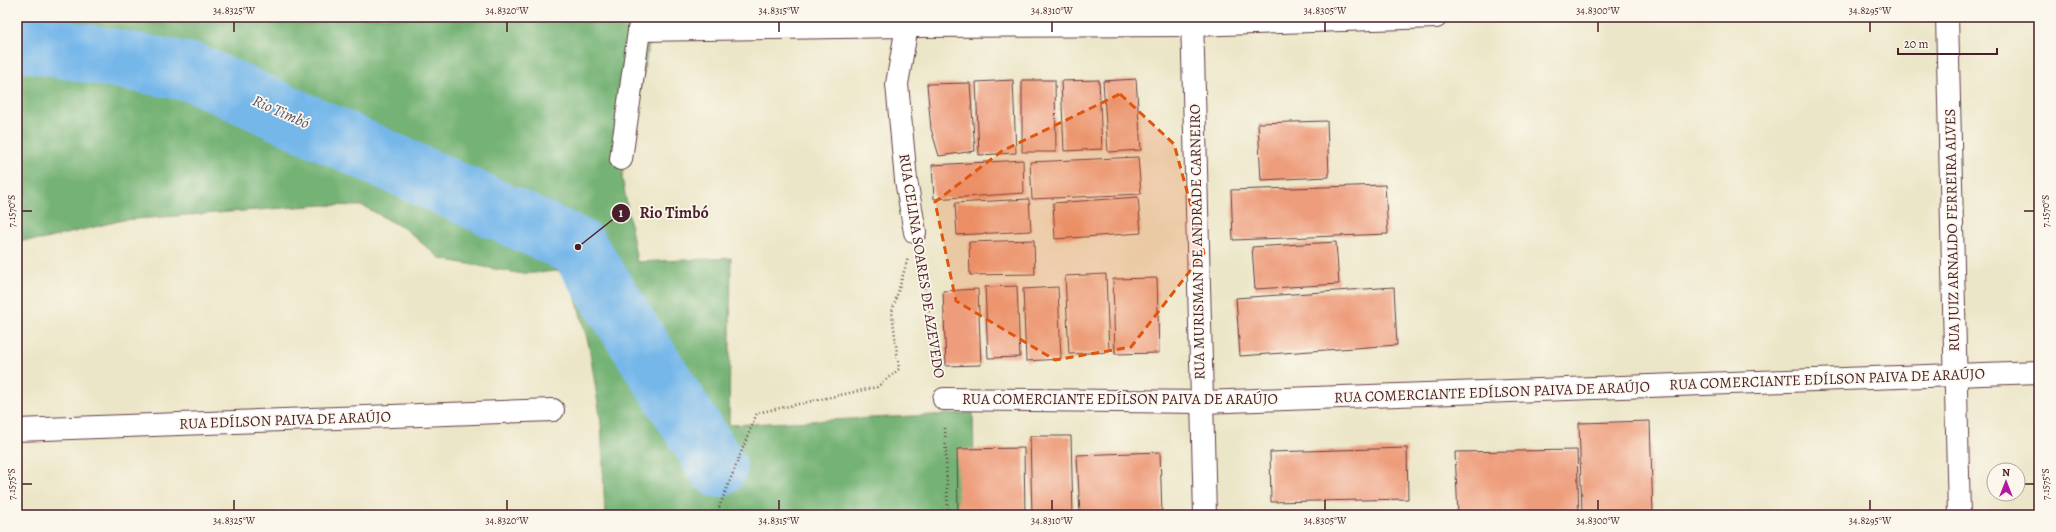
<svg xmlns="http://www.w3.org/2000/svg" width="2056" height="532" viewBox="0 0 2056 532" font-family="Alegreya,serif">
<rect width="100%" height="100%" fill="#fbf7ec"/>
<filter id="ink" filterUnits="userSpaceOnUse"><feTurbulence type="fractalNoise" baseFrequency=".025" numOctaves="2"/><feDisplacementMap in="SourceGraphic" scale="8" xChannelSelector="R" yChannelSelector="G"/><feConvolveMatrix kernelMatrix="1 2 1 2 8 2 1 2 1" color-interpolation-filters="sRGB"/></filter>
<filter id="wash" filterUnits="userSpaceOnUse"><feTurbulence type="fractalNoise" baseFrequency=".012" numOctaves="4" result="noise"/><feDisplacementMap in="SourceGraphic" scale="16" xChannelSelector="R" yChannelSelector="G"/><feGaussianBlur stdDeviation="0.9" result="paint"/><feColorMatrix in="noise" values="0 0 0 0 0 0 0 0 0 0 0 0 0 0 0 0 0 1.4 0 .05"/><feComposite in="paint" operator="in"/></filter>
<g filter="url(#wash)">
<rect width="100%" height="100%" fill="#ece6c8"/>
<path fill="#74b274" stroke="#5f6850" d="M17,17H652L654,20L622,177L637,262L731,258L729,425L973,413L975,515H605L601,422L589,346L568,270L523,274L441,259L405,229L363,206L323,205L123,220L41,240H17Z"/>
<g fill="none" stroke-linecap="round" stroke-linejoin="round">
<path stroke="#76b7ea" stroke-width="59" d="M17,41L195,73L578,247L718,468"/>
</g>
<g id="blocks">
<g fill="#ee9d7b">
<path d="M1136,79L1141,150L1108,152L1103,81Z"/>
<path d="M1013,80L1016,153L979,155L976,82Z"/>
<path d="M1022,80H1055L1056,152H1022Z"/>
<path d="M1099,80L1102,149L1064,151L1061,81Z"/>
<path d="M970,83L975,151L939,156L931,129L927,84Z"/>
<path d="M1327,121L1329,177L1261,180L1258,123Z"/>
<path d="M1138,157L1141,194L1032,199L1030,162Z"/>
<path d="M1023,160L1024,193L934,199L932,165Z"/>
<path d="M1385,185L1388,234L1233,240L1231,190Z"/>
<path d="M1138,197L1141,233L1055,239L1053,203Z"/>
<path d="M1029,199L1031,231L957,235L955,203Z"/>
<path d="M1034,240L1035,274L970,275L969,242Z"/>
<path d="M1336,242L1339,284L1255,289L1252,247Z"/>
<path d="M1106,274L1109,352L1069,354L1065,276Z"/>
<path d="M1157,278L1159,353L1115,354L1113,279Z"/>
<path d="M1017,286L1020,357L988,358L985,287Z"/>
<path d="M1058,287L1061,359L1026,361L1023,289Z"/>
<path d="M1394,287L1397,345L1240,356L1236,298Z"/>
<path d="M978,289L981,365L946,366L943,291Z"/>
<path d="M1650,421L1653,515H1582L1579,423Z"/>
<path d="M1030,436H1071L1073,515H1032Z"/>
<path d="M1024,448L1025,515H958L957,449Z"/>
<path d="M1407,448L1408,499L1271,502L1270,452Z"/>
<path d="M1577,450L1579,515H1458L1455,452Z"/>
<path d="M1160,452L1162,515H1080L1077,455Z"/>
</g>
</g>
</g>
<g filter="url(#ink)">
<use href="#blocks" fill-opacity="0" stroke="#623d43" stroke-width="1"/>
<g fill="none" stroke-linecap="round" stroke-linejoin="round">
<defs>
<g id="street">
<path d="M907,17V26L897,84L906,180L915,232"/>
<path d="M1192,17L1205,515"/>
<path d="M1947,17L1959,515"/>
<path d="M639,30L907,26L1192,25L1436,17"/>
<path d="M621,159L641,17"/>
<path d="M944,399L1202,402L2039,372"/>
<path d="M17,430L553,410"/>
</g>
</defs>
<use href="#street" stroke="#623d43" stroke-width="24"/>
<g stroke="#623d43" stroke-width="2.5" stroke-dasharray="1 3" stroke-linecap="butt">
<path d="M920,260L939,371"/>
<path d="M945,428L948,515"/>
<path d="M716,515L757,413L877,387L899,369L892,312L908,258"/>
</g>
<use href="#street" stroke="#fff" stroke-width="22"/>
</g>
</g>
<path fill="#e0560e" fill-opacity="0.2" stroke="#e0560e" stroke-width="3" stroke-dasharray="8 5" stroke-linejoin="round" d="M1120,94L1174,144L1204,253L1131,347L1055,360L956,301L935,202L1002,151Z"/>
<path fill="none" stroke="#4a1f2b" stroke-width="1.5" d="M234,22V32M507,22V32M779,22V32M1052,22V32M1325,22V32M1598,22V32M1870,22V32M22,211H32M2024,211H2034M22,484H32M2024,484H2034M234,500V510M507,500V510M779,500V510M1052,500V510M1325,500V510M1598,500V510M1870,500V510"/>
<g text-anchor="middle" dominant-baseline="central" stroke-width="3.5" stroke-linejoin="round" paint-order="stroke">
<g font-size="15" fill="#4a1f2b" stroke="#fbf7ec">
<text transform="translate(1952 230) rotate(-91)">RUA JUIZ ARNALDO FERREIRA ALVES</text>
<text transform="translate(1197 242) rotate(-91)">RUA MURISMAN DE ANDRADE CARNEIRO</text>
<text transform="translate(922 266) rotate(81)">RUA CELINA SOARES DE AZEVEDO</text>
<text transform="translate(1827 379) rotate(-2)">RUA COMERCIANTE EDÍLSON PAIVA DE ARAÚJO</text>
<text transform="translate(1492 392) rotate(-2)">RUA COMERCIANTE EDÍLSON PAIVA DE ARAÚJO</text>
<text x="1120" y="399">RUA COMERCIANTE EDÍLSON PAIVA DE ARAÚJO</text>
<text transform="translate(285 420) rotate(-2)">RUA EDÍLSON PAIVA DE ARAÚJO</text>
</g>
<g font-size="16" font-style="italic" fill="#59546e" stroke="#fbf7ec">
<text transform="translate(281 112) rotate(24)">Rio Timbó</text>
</g>
</g>
<path fill="none" stroke="#4a1f2b" stroke-width="1.5" d="M578 247L621 213"/>
<g fill="#4a1f2b" stroke="#fbf7ec" stroke-width="1.5">
<circle cx="578" cy="247" r="4"/>
<circle cx="621" cy="213" r="10"/>
</g>
<g font-size="12" text-anchor="middle" font-weight="bold" fill="#fff">
<text x="621" y="217">1</text>
</g>
<g font-size="16" text-anchor="middle" font-weight="bold" fill="#4a1f2b" stroke="#fbf7ec" stroke-width="3.5" stroke-linejoin="round" paint-order="stroke">
<text x="674" y="218">Rio Timbó</text>
</g>
<rect width="2056" height="532" fill="none" stroke="#fbf7ec" stroke-width="44"/>
<g transform="translate(2006 482)"><circle r="19" fill="#fbf7ec" stroke="#b4a19f"/>
<path d="M0-3L7 15L0 10L-7 15Z" fill="#b5179e"/>
<text y="-6" font-size="11" font-weight="bold" text-anchor="middle" fill="#4a1f2b">N</text>
</g>
<path d="M1898 48v6h99v-6" fill="none" stroke="#4a1f2b" stroke-width="2"/>
<text x="1904" y="48" font-size="12" fill="#4a1f2b" stroke="#fbf7ec" stroke-width="3" paint-order="stroke">20 m</text>
<rect x="22" y="22" width="2012" height="488" fill="none" stroke="#4a1f2b" stroke-width="1.5"/>
<g font-size="10" text-anchor="middle" fill="#4a1f2b">
<text x="234" y="14">34.8325°W</text>
<text x="507" y="14">34.8320°W</text>
<text x="779" y="14">34.8315°W</text>
<text x="1052" y="14">34.8310°W</text>
<text x="1325" y="14">34.8305°W</text>
<text x="1598" y="14">34.8300°W</text>
<text x="1870" y="14">34.8295°W</text>
<text transform="translate(11 211) rotate(-90)" y="4">7.1570°S</text>
<text transform="translate(2045 211) rotate(-90)" y="4">7.1570°S</text>
<text transform="translate(11 484) rotate(-90)" y="4">7.1575°S</text>
<text transform="translate(2045 484) rotate(-90)" y="4">7.1575°S</text>
<text x="234" y="524">34.8325°W</text>
<text x="507" y="524">34.8320°W</text>
<text x="779" y="524">34.8315°W</text>
<text x="1052" y="524">34.8310°W</text>
<text x="1325" y="524">34.8305°W</text>
<text x="1598" y="524">34.8300°W</text>
<text x="1870" y="524">34.8295°W</text>
</g>
</svg>
